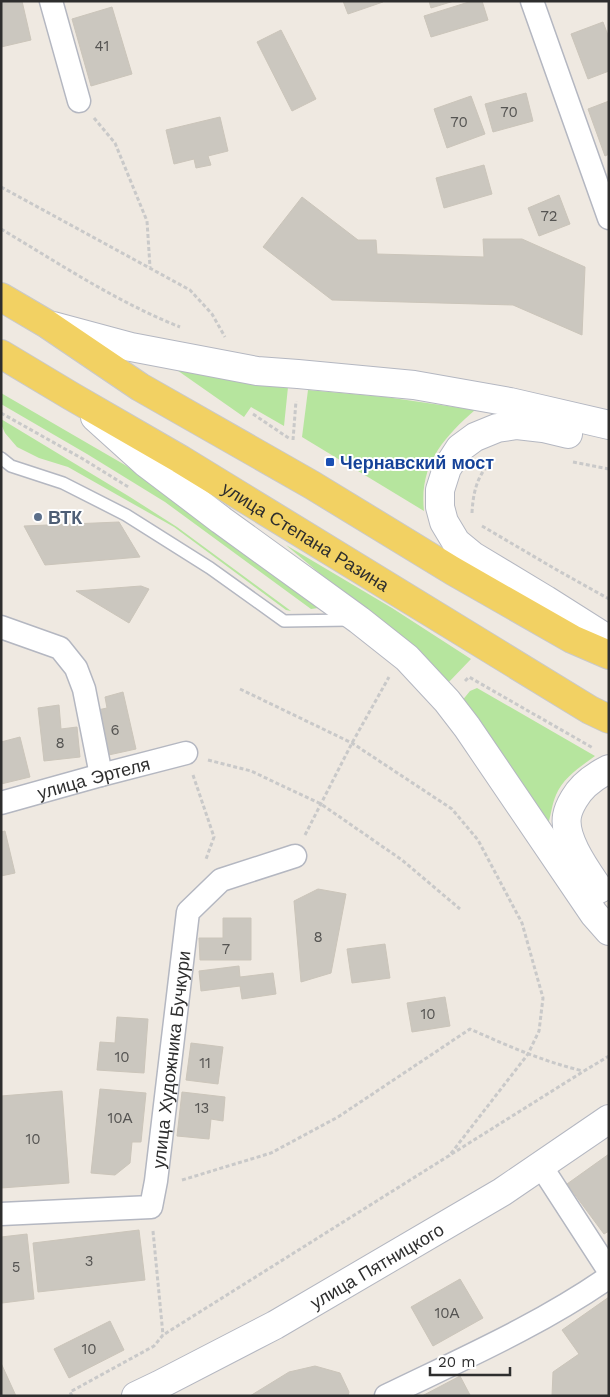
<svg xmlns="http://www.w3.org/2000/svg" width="610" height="1397" viewBox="0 0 610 1397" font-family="'Work Sans',sans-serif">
<rect width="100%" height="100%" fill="#efe9e1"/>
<g fill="#b6e59e">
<path d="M174,368L239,382L288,387L284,426L251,407L244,417Z"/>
<path d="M308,390L386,397L475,410C443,438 419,465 424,511L302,437Z"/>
<path d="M1,393L125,465L203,518L326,607L311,609L165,502L87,454L1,404Z"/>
<path d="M1,419L130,497L177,527L291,611L286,610L174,527L68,467L39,458L17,447L5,433L1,424Z"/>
<path d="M286,545L392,608L471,659L447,684L395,637Z"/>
<path d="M477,688L595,756C580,767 563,778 556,795C552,804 551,815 548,825L461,702L470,691Z"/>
</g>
<g fill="#cbc7bf" stroke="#cbc5ba">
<path d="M1,1H22L31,40L1,47Z"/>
<path d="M343,1H383V2L348,14Z"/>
<path d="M429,1H454L431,8Z"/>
<path d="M472,1H482L488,20L431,37L424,16Z"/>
<path d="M112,7L132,74L91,86L72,19Z"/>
<path d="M603,22L609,38V71L588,79L571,34Z"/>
<path d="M281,30L316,99L292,111L257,42Z"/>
<path d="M526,93L533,121L493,132L485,104Z"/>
<path d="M471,96L485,134L447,148L434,109Z"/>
<path d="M609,101V154L605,156L588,109Z"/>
<path d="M220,117L228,151L208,156L211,165L196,168L194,159L174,164L166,130Z"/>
<path d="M484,165L492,194L444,208L436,178Z"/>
<path d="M559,195L570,224L539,236L528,208Z"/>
<path d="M302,197L358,240H376L377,254L484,257L483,239H522L585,267L582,335L513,305L332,300L263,247Z"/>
<path d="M119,522L140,557L45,565L24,526Z"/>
<path d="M141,586L149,589L129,623L76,591Z"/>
<path d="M123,692L136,749L104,756L93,711L107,708L105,697Z"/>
<path d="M59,705L61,729L77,727L80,757L44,761L38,708Z"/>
<path d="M20,737L30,777L1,784V742Z"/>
<path d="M5,831L15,873L1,876V832Z"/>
<path d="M318,889L346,894L331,973L301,982L294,901Z"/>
<path d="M223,918H251V960H200L199,938H223Z"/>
<path d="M385,944L390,978L352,983L347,949Z"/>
<path d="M239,966L240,977L273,973L276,994L242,999L240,986L201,991L199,971Z"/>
<path d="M445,997L450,1026L412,1032L407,1003Z"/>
<path d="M117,1017L148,1019L144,1073L97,1070L100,1042L115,1043Z"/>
<path d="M191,1043L223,1047L218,1084L186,1080Z"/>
<path d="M100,1089L146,1093L141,1142H132L130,1163L115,1175L91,1173Z"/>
<path d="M62,1091L69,1183L1,1188V1096Z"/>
<path d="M182,1092L225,1097L223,1121L211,1119L209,1139L177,1136Z"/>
<path d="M609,1154V1231L604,1234L567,1184Z"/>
<path d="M139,1230L145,1280L38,1292L33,1243Z"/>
<path d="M27,1234L34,1299L2,1303L1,1237Z"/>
<path d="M460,1279L483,1318L433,1346L411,1307Z"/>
<path d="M609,1297V1396H552L553,1372L579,1354L562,1330Z"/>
<path d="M110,1321L124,1350L69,1378L54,1349Z"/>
<path d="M1,1363L16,1396H1Z"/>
<path d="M315,1366L340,1373L349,1392L348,1396H250L289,1372Z"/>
<path d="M460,1376L470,1395L467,1396H422Z"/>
</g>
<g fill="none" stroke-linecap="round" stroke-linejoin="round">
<defs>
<path id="lane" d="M1,458L11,466L63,483L126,515L210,568L284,621L350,620"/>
<g id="street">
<path d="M51,1L79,101"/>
<path d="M532,1L609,218"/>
<path d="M1,627L60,648L76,668L84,689L101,775"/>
<path id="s1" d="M1,803L101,775L186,753"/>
<path d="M541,1166L609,1271"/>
<path id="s2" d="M1,1214L151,1207L156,1181L188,912L221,880L295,856"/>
<path d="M386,1396C462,1359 540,1325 609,1277"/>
</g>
<g id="secondary">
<path d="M53,326L131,347L257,371L298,374L414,385L510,402L609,425"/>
<path d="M95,417L146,463L221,520L359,620L407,658L447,701L467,727L594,914L609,931"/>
<path d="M568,434L543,428L517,425L497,428L475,437L460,448L447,468L440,490V507L444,522L456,542L473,556L546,600L609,640"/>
<path d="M599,889C587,871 563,839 567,816C568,810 571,804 574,799C582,785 595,776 609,769"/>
<path id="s3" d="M136,1396L159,1385L275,1325L502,1192L609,1119"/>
</g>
<g id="primary">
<path d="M1,297L47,324L140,387L312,485L453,571L572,639L609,655"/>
<path id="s4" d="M1,354L71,396L180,459L590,710L609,719"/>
</g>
</defs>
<use href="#lane" stroke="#b4b7c1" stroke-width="14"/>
<use href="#street" stroke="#b4b7c1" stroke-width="25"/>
<use href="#secondary" stroke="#b4b7c1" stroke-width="30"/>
<use href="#primary" stroke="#c9c9c9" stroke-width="30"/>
<g stroke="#c9c9c9" stroke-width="3" stroke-dasharray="4 2.5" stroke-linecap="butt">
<path d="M94,118L115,143L147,221L150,267"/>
<path d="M1,187L190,290L212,314L225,337"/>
<path d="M1,229C60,264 117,302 180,327"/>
<path d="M1,413L83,459L130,488"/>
<path d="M253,414L290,439"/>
<path d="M293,440L296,401"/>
<path d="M573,462L609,469"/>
<path d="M472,513C473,493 477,474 493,460"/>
<path d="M482,526L557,570L609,599"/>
<path d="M465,681L469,677L593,748"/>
<path d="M240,689L352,743L452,809L478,840L522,923L543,998L539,1031L528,1054L449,1156"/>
<path d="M208,760L251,771L321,804L402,860L460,909"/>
<path d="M193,775L214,837L206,859"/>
<path d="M305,835L352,743L389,677"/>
<path d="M182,1180L271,1153L338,1117L470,1029C508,1046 542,1061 583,1071"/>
<path d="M153,1231L163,1335"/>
<path d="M72,1396L70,1392L154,1346L163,1335L584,1071L609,1056"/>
</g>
<use href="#lane" stroke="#fff" stroke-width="11"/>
<use href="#street" stroke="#fff" stroke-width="22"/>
<use href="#secondary" stroke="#fff" stroke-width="28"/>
<use href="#primary" stroke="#f2d163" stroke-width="28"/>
</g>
<rect fill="#1a4fb4" stroke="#fff" stroke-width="2" x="325" y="457" width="10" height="10" rx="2.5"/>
<circle fill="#5c6f8a" stroke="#fff" stroke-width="2" cx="38" cy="517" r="5"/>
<g text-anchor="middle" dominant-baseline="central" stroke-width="4" stroke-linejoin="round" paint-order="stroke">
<g font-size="15" fill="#555452">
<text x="102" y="46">41</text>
<text x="509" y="112">70</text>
<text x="459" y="122">70</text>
<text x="549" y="216">72</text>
<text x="115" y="730">6</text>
<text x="60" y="743">8</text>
<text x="318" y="937">8</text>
<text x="226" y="949">7</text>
<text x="428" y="1014">10</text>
<text x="122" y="1057">10</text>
<text x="205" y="1063">11</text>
<text x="202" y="1108">13</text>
<text x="120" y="1118">10А</text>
<text x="33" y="1139">10</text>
<text x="89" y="1261">3</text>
<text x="16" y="1267">5</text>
<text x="447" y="1313">10А</text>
<text x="89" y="1349">10</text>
</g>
<g font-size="18" font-weight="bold" fill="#164399" stroke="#fff" text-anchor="start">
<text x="340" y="462">Чернавский мост</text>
</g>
<g font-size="18" font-weight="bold" fill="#4e5e75" stroke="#fff" text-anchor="start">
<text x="48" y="517">ВТК</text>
</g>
<g font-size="18" fill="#2e2e2e" stroke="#fff">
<text stroke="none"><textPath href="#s4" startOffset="355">улица Степана Разина</textPath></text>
<text stroke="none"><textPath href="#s1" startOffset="96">улица Эртеля</textPath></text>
<text stroke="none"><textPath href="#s2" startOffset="299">улица Художника Бучкури</textPath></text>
<text stroke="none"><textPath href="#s3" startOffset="274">улица Пятницкого</textPath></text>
</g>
</g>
<rect width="610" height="1397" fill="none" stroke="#2e2e2e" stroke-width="5"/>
<path d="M430 1367v8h80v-8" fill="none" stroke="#2e2e2e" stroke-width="2.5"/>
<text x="438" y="1367" font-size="15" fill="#2e2e2e" stroke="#ffffff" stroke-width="4" paint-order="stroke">20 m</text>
</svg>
